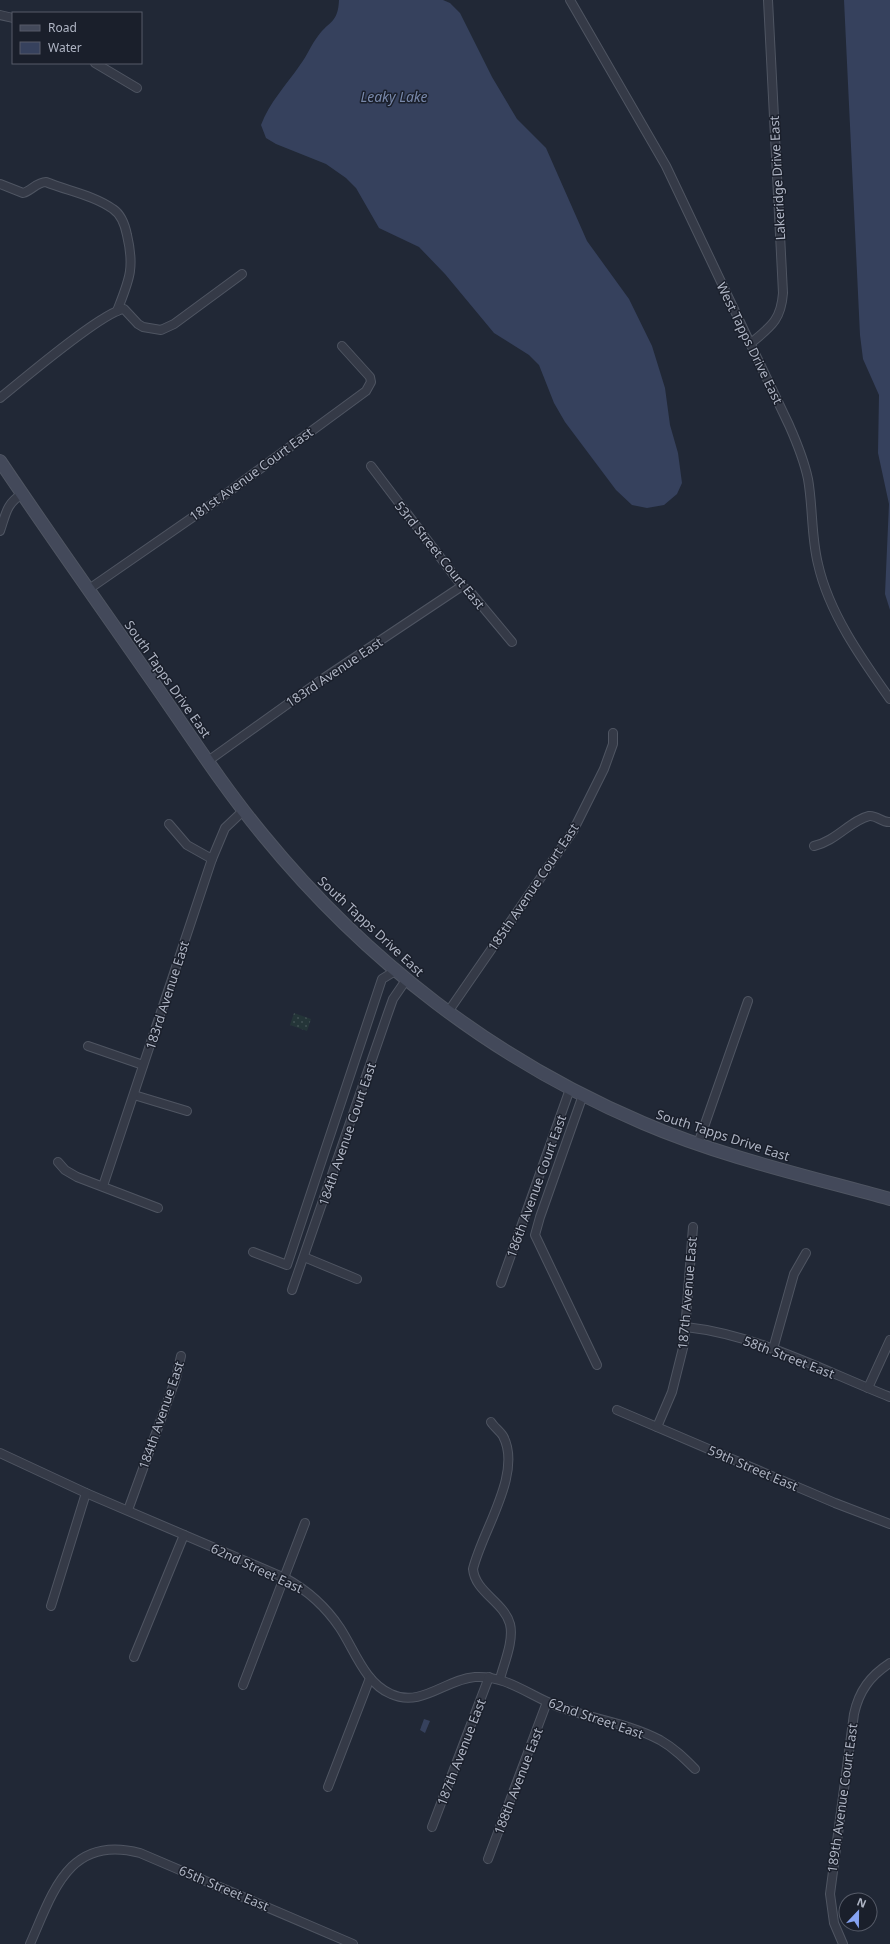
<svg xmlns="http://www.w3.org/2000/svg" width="890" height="1944" viewBox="0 0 890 1944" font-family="'Noto Sans',sans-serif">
<defs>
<pattern id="green-dots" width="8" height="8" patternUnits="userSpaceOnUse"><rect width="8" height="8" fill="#243538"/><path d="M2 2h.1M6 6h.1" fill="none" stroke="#415053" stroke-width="1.8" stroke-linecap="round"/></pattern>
</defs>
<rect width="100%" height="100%" fill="#212836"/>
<path fill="url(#green-dots)" d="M294,1013L311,1019L307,1031L290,1025Z"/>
<g fill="#36415d">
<path d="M339,0H443L450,3L460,13L492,77L517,119L546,148L587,241L629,299L652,346L665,388L670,425L678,453L682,483L677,494L664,505L647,508L632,505L616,490L565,422L554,403L539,365L529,355L494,333L445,274L419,247L379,228L356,188L346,178L326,164L276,144L266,138L261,125C269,103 287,84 300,65C307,56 311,45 318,36C330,20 338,23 339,0Z"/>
<path d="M844,0H890V610L885,594L889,504L878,453L879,395L863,359L860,335Z"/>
<path d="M424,1719L430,1721L425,1733L420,1730Z"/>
</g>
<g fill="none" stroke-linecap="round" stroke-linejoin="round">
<defs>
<g id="street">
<path d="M570,0L666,166L789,425C797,443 804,460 808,479C813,507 811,536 818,564C829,613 861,658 890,699"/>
<path d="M0,15L13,18"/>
<path d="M95,63L137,88"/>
<path d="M0,184L23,193C31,191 37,182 46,182C68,191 93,195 113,209C122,215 125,225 127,235C135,269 129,280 117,311"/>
<path d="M750,344C770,327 781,321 783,293L768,0"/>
<path d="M0,398C20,382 103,311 124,309L138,324L143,327L161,330L174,324L242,274"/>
<path d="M371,466L462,586L472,594L512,642"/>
<path d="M0,531C6,514 6,504 22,494"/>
<path d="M89,589L219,499L366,391L371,382L370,377L342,346"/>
<path d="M208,761L324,678L462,586"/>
<path d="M169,824L187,845L212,859"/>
<path d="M814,846C836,841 851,820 869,816C877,815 882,823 890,822"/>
<path d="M448,1012L573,831L604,769L613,744V733"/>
<path d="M88,1046L143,1065"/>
<path d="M134,1095L187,1111"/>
<path d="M583,1095L540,1217L535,1235L597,1365"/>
<path d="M698,1144L748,1001"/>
<path d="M58,1162L65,1170L77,1177L158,1208"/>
<path d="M103,1186L212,859L225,828L244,810"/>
<path d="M253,1252L287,1265L382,979L395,971"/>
<path d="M304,1257L357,1279"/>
<path d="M501,1283L570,1089"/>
<path d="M292,1290L388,1013L393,999L406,980"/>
<path d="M686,1327C758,1335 824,1371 890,1397"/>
<path d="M773,1349L794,1274L806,1253"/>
<path d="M868,1388L890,1340"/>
<path d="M617,1410L835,1503L890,1524"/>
<path d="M491,1422C494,1427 500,1431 503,1436C523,1473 482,1531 473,1569C475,1592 504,1602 510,1624C514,1641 504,1663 500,1679"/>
<path d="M657,1427L672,1392L684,1344L693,1227"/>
<path d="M0,1453L86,1493L285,1578C307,1590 326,1607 340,1628C355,1651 365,1683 391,1694C421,1708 446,1679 475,1677C508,1675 532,1698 562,1708C594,1719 630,1724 660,1740C674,1748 684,1758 695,1769"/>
<path d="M128,1510L176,1378L181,1356"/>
<path d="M51,1606L86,1493"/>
<path d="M134,1657L184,1535"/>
<path d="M243,1685L305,1523"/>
<path d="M328,1787L370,1678"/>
<path d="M432,1827L489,1677"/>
<path d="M488,1859L547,1702"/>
<path d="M30,1944C53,1892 69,1834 140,1853L353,1944"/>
<path d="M843,1944L834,1923L830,1894L854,1714C859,1691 870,1676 890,1663"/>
</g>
<path id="secondary" d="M0,461C47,531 96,600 144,669C183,724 220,783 263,835C365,960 494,1060 643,1123C722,1157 807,1176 890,1199"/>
</defs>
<use href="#street" stroke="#4f5562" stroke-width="10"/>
<use href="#secondary" stroke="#4f5562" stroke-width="14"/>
<use href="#street" stroke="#353a47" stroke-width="8"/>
<use href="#secondary" stroke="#43495a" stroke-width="12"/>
</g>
<g text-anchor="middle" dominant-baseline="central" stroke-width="3" stroke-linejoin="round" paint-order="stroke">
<g font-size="13" fill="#afb5c4" stroke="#1a1f2b">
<text transform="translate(777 178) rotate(-93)">Lakeridge Drive East</text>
<text transform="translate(750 343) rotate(64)">West Tapps Drive East</text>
<text transform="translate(251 474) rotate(-36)">181st Avenue Court East</text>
<text transform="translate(440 555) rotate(51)">53rd Street Court East</text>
<text transform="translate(334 672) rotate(-34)">183rd Avenue East</text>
<text transform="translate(168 679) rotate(55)">South Tapps Drive East</text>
<text transform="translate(533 887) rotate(-56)">185th Avenue Court East</text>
<text transform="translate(371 926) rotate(43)">South Tapps Drive East</text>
<text transform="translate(167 995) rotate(-72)">183rd Avenue East</text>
<text transform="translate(347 1134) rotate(-71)">184th Avenue Court East</text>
<text transform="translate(723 1135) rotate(18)">South Tapps Drive East</text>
<text transform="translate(536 1186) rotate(-70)">186th Avenue Court East</text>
<text transform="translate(687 1293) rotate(-85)">187th Avenue East</text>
<text transform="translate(789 1357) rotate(21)">58th Street East</text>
<text transform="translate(161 1415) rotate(-71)">184th Avenue East</text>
<text transform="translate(753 1468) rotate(23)">59th Street East</text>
<text transform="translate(257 1568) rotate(25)">62nd Street East</text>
<text transform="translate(596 1718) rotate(19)">62nd Street East</text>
<text transform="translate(461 1752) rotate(-69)">187th Avenue East</text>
<text transform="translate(518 1781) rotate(-69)">188th Avenue East</text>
<text transform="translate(842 1798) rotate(-82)">189th Avenue Court East</text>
<text transform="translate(224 1888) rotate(23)">65th Street East</text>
</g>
<g font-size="14" font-style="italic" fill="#7888aa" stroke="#1a1f2b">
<text x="394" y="96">Leaky Lake</text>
</g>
</g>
<rect x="12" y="12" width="130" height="52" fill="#1a1f2b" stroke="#565b68"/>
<rect x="20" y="25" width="20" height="6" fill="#43495a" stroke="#565b68"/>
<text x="48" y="32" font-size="12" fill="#afb5c4">Road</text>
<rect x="20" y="42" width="20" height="12" fill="#36415d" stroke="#565b68"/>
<text x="48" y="52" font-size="12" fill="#afb5c4">Water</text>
<g transform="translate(858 1912) rotate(22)"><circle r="19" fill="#1a1f2b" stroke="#565b68"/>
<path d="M0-3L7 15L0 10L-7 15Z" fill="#86a3f2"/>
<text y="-6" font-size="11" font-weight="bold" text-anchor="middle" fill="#afb5c4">N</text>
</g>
</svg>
